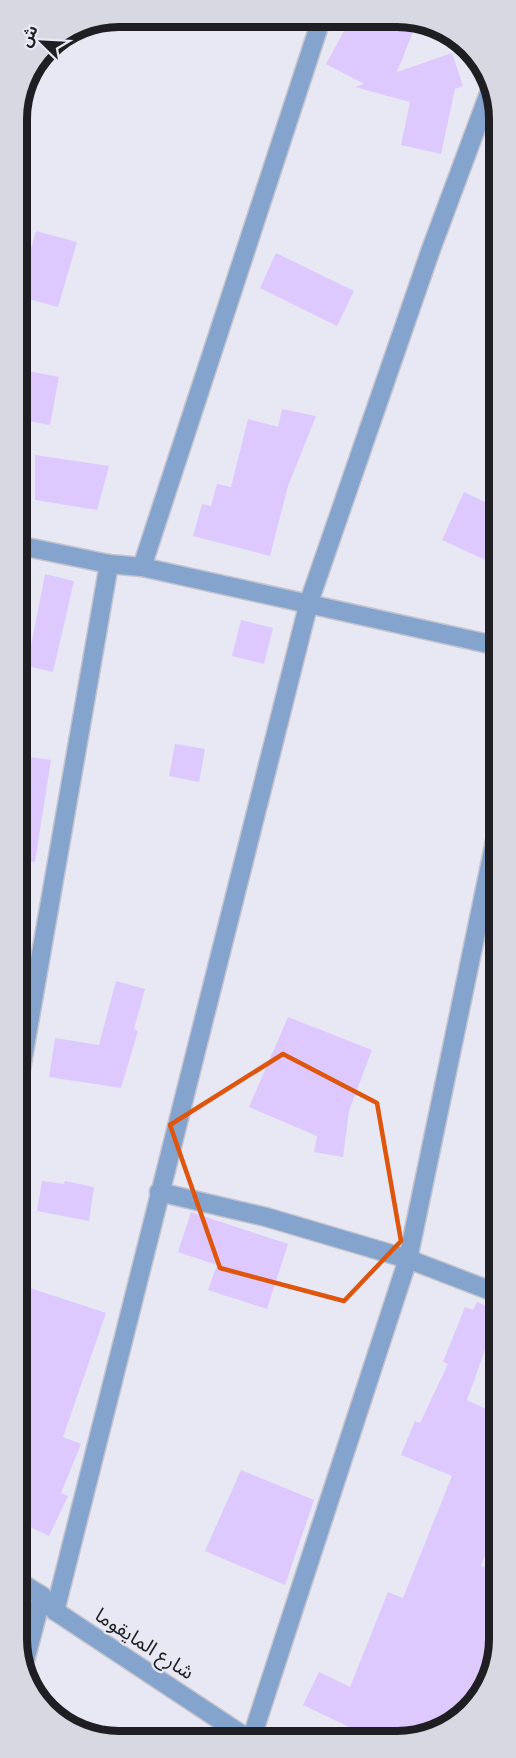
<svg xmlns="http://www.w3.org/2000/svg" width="516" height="1758" viewBox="0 0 516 1758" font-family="'Noto Sans','Noto Sans Arabic',sans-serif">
<rect width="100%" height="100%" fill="#e7e8f3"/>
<g fill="#dec9ff">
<path d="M418,19L397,72L452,53L463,86L455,89L441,154L401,145L410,102L355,87L364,84L326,64L350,20Z"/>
<path d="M36,231L77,242L58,307L18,296Z"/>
<path d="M276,253L354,291L337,326L260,288Z"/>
<path d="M17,369L59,377L50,425L17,419Z"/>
<path d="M282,409L316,416L288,486L270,556L193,536L202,504L211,506L217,484L231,487L248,419L278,427Z"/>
<path d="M35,455L109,466L97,510L35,500Z"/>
<path d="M464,492L498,508V566L442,540Z"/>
<path d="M45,574L74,581L53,672L27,666Z"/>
<path d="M241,620L273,628L264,664L232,656Z"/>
<path d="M175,744L205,749L199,782L169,776Z"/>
<path d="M17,755L51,760L35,862L18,861Z"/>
<path d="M116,981L145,989L134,1029L138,1031L121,1088L49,1077L55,1038L99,1045Z"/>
<path d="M288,1017L372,1050L349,1111L343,1157L314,1152L317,1136L249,1107Z"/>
<path d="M42,1181L64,1184L65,1181L94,1187L89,1221L37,1211Z"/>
<path d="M191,1212L288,1244L267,1309L208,1290L217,1265L178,1252Z"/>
<path d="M18,1284L106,1313L63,1437L81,1444L61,1493L68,1496L49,1536L18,1521Z"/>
<path d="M477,1302L499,1311L467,1400L499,1415V1520L481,1566L499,1572V1645L474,1707L416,1740H376L303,1705L319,1672L350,1687L388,1592L403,1598L452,1476L401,1455L415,1421L420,1423L448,1364L443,1362L465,1307L473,1310Z"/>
<path d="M241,1470L314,1500L285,1585L205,1551Z"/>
</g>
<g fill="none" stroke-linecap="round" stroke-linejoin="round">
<defs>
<g id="minor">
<path d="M17,545L109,564L142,567L498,646"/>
<path d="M142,567L321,20"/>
<path d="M18,1086L109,564"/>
<path d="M159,1192L266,1217L408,1259L499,1294"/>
<path d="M18,1581L42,1596L55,1611L250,1740"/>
<path d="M55,1611L309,602L430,252L491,88"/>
<path d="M23,1668L42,1596"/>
<path d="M251,1740L408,1259L498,827"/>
</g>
</defs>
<use href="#minor" stroke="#c3c4ce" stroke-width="21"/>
<use href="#minor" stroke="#84a3cd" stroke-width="18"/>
</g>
<path fill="none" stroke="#de560d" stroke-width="4.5" stroke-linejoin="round" d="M283,1054L377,1103L401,1241L344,1301L220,1268L170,1125Z"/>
<g text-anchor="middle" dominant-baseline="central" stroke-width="4.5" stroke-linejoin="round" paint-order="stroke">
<g font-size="20" fill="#1f1f23" stroke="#e7e8f3">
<text transform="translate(145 1643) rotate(33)">شارع المايقوما</text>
</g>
</g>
<path d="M0 0H516V1758H0ZM119 27H397A92 92 0 0 1 489 119V1639A92 92 0 0 1 397 1731H119A92 92 0 0 1 27 1639V119A92 92 0 0 1 119 27Z" fill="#d7d8e2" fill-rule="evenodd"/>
<path fill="none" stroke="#1f1f23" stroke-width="8" d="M119 27H397A92 92 0 0 1 489 119V1639A92 92 0 0 1 397 1731H119A92 92 0 0 1 27 1639V119A92 92 0 0 1 119 27Z"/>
<g transform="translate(42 42) rotate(294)" stroke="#e7e8f3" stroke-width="4.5" paint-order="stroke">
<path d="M0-4.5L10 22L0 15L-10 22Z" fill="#1f1f23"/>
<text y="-9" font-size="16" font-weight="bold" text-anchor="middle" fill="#1f1f23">ش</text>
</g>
</svg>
